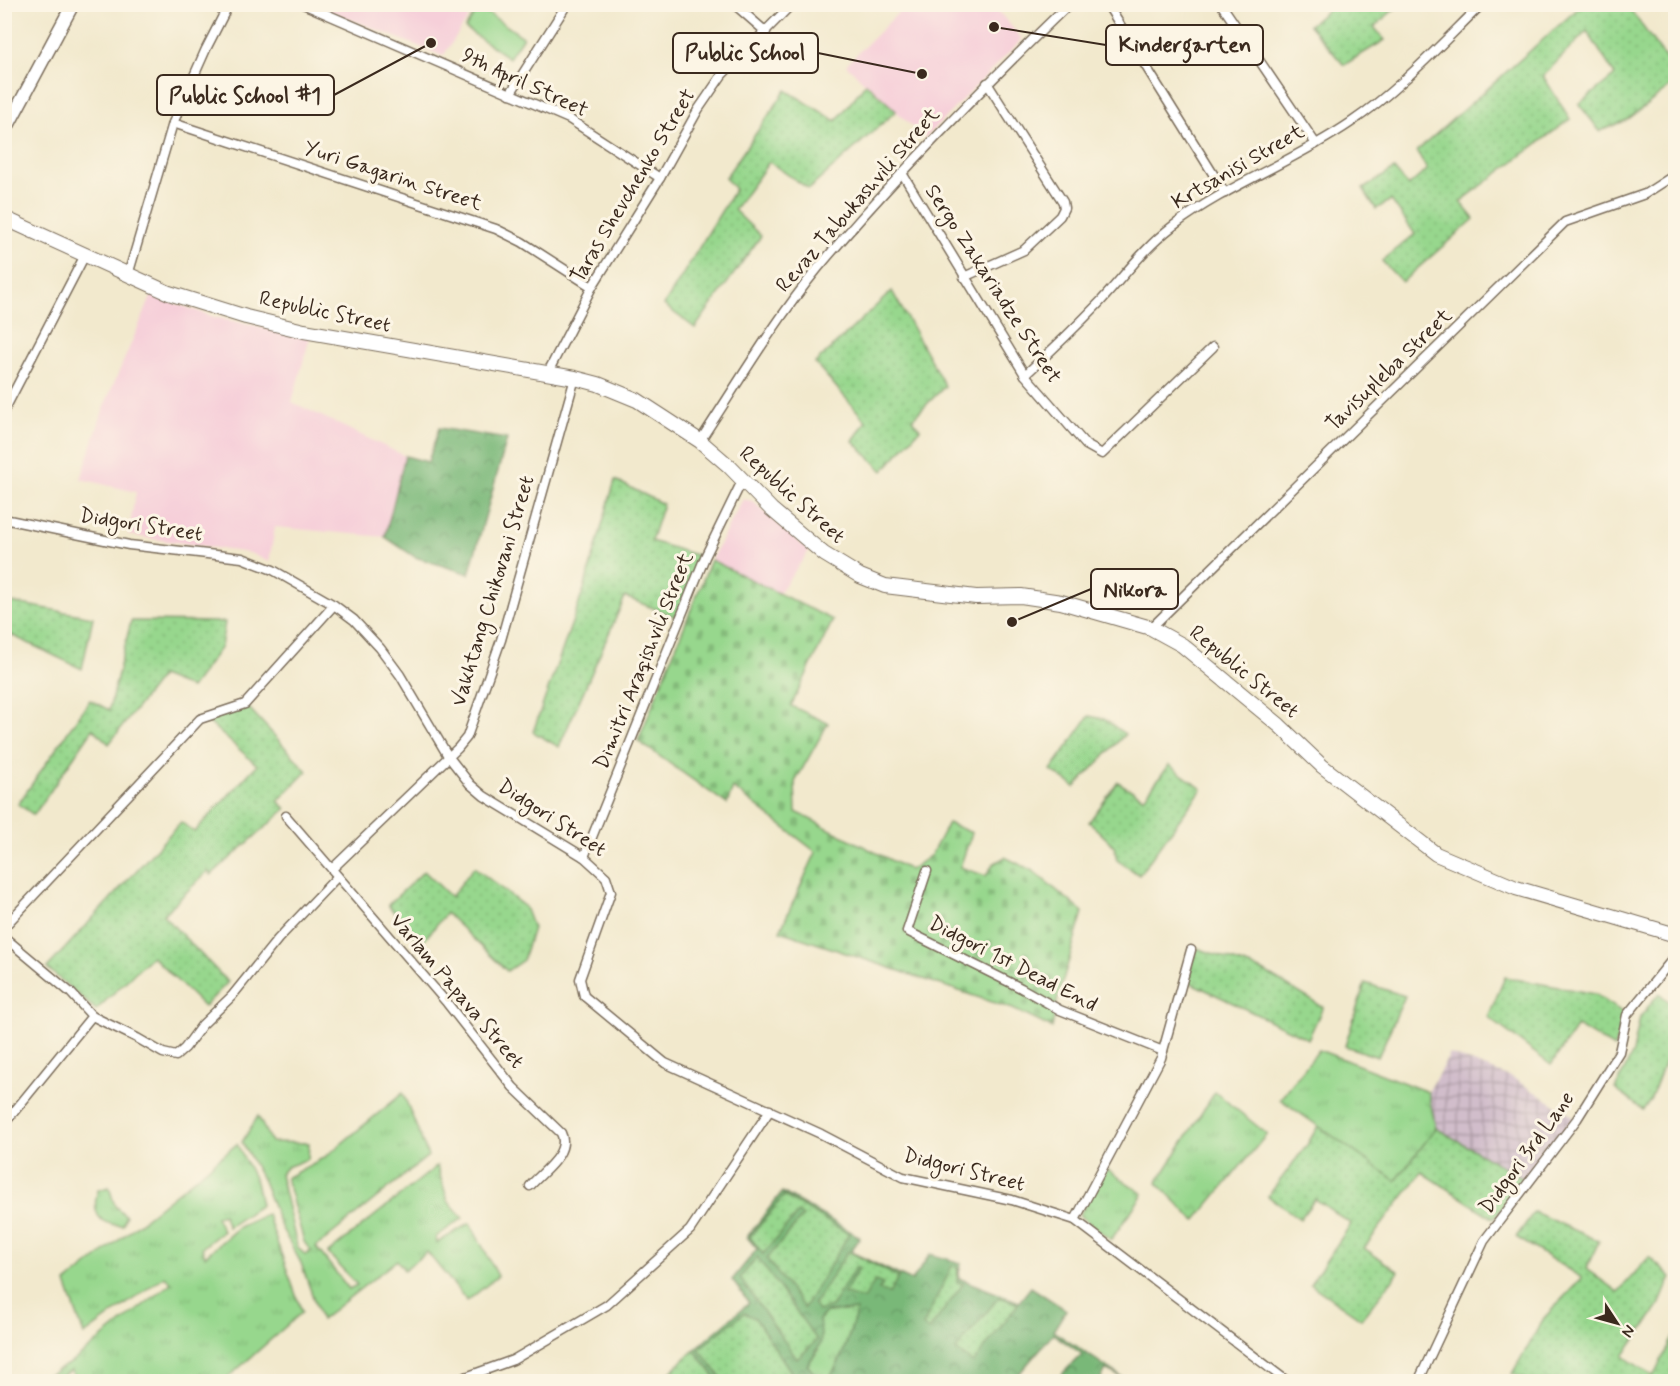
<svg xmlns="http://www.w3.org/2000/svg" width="1680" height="1386" viewBox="0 0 1680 1386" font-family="Mynerve,sans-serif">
<defs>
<pattern id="industrial-grid" width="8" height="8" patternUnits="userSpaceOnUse" patternTransform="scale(1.5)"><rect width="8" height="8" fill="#d1bdcb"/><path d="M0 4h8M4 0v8" fill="none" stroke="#ab9aa4"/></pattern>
<pattern id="grass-tufts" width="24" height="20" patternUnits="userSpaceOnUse" patternTransform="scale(1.5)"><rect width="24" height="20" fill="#97d78d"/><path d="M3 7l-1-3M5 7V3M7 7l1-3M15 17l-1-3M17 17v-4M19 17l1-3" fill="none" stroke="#83b979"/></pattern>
<pattern id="forest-crowns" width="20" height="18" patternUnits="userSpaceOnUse" patternTransform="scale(1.5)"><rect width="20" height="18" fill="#79b878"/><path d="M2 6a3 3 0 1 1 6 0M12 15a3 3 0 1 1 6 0" fill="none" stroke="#649662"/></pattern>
<pattern id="cemetery-stones" width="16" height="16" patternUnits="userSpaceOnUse" patternTransform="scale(1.5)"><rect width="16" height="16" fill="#97d78d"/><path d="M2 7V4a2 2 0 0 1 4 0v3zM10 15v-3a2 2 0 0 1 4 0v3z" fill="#83b979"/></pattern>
<pattern id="garden-dots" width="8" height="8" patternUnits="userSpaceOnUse" patternTransform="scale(1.5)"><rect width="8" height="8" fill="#97d78d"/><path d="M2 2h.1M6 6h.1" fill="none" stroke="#83b979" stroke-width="1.8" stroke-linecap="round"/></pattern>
</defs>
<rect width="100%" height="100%" fill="#fcf5e5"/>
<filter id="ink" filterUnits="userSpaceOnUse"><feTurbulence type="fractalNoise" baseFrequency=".0167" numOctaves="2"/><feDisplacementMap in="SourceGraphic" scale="12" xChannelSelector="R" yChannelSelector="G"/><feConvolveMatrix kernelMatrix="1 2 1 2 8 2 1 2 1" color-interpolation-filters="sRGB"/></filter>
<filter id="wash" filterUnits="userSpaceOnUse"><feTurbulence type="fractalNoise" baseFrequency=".008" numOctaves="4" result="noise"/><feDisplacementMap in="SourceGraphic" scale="24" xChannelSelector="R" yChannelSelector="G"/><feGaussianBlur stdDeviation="1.35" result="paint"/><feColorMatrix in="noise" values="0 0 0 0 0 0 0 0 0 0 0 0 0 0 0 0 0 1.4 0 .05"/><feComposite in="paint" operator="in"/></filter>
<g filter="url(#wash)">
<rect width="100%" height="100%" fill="#f2e9cd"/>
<g fill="#f6cfd9">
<path d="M324,4L477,5L443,56L322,8Z"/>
<path d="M906,5H993L1022,39L925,138L846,65Z"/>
<path d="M152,295L214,317L310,337L292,402L405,456L385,537L275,527L269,562L250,553L128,535L136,492L81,479L105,404Z"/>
<path d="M743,499L752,501L809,551L779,593L711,560Z"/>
</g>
<path fill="url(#industrial-grid)" d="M1450,1054L1513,1078L1574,1117L1524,1179L1436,1128L1428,1092Z"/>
<g fill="url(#grass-tufts)" stroke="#698056" stroke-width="1.5">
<path d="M1319,1050L1428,1092L1436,1128L1396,1181L1280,1099Z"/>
<path d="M1215,1092L1267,1134L1195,1221L1157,1183Z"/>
<path d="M403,1093L428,1156L316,1247L349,1289L357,1285L328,1253L437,1166L448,1201L463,1218L436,1237L437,1243L470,1223L498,1276L467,1301L427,1252L404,1270L397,1260L321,1320L301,1263L281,1227L263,1181L242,1142L258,1116L271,1142L309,1143L308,1159L287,1167L280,1174L297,1246L305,1255L311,1251L304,1242L286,1178L325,1157Z"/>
<path d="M237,1144L256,1182L261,1205L228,1227L223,1214L216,1217L223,1231L202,1248L205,1256L239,1227L267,1214L302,1312L224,1381H69L74,1377L71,1370L55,1381H37L72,1362L171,1283L165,1276L84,1335L66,1283Z"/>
<path d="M1107,1169L1143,1194L1111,1240L1079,1215Z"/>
<path d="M109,1187L115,1206L126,1216L123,1225C98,1226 91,1212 98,1190Z"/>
<path d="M857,1310C849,1334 843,1360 827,1381L819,1379L807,1365L818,1351L819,1320L826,1312Z"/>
</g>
<g fill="url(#forest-crowns)" stroke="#5a714b" stroke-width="1.5" fill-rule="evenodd">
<path d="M439,428L507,439L469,574L415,557L385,537L405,456L428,462Z"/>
<path d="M782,1192L860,1237L851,1252L912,1281L930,1254L961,1263L958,1278L1019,1302L1031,1287L1066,1310L1053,1331L1128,1381L1106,1369L1100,1381H1055L1082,1354L1053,1334L1012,1382L814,1381L803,1372L792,1381H782L791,1372L755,1318L700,1349L724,1381H718L694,1350L749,1303L732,1280L757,1249L747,1237ZM784,1196L848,1234L803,1216L798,1212L762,1253L750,1237ZM856,1266L898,1277L889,1294L879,1289L883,1284L875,1280L845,1294L859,1267ZM958,1267L957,1282L963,1284L929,1330ZM857,1310C849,1335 843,1361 827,1381L819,1379L807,1365C820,1347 824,1342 819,1320L826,1312Z"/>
</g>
<path fill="url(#cemetery-stones)" stroke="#698056" stroke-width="1.5" d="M711,560L833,620L791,706L828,723L795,782L796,812L910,870L931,855L948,823L972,833L960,867L986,876L993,864L1005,857L1033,871L1083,912L1058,997L1052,1028L1013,1009L780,931L816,852L733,788L727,804L638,741Z"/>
<path fill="#97d78d" stroke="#698056" stroke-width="1.5" d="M479,7L523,37L509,58L465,28Z"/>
<g fill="url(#garden-dots)" stroke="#698056" stroke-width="1.5">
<path d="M1326,5H1399L1374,27L1385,40L1344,65L1309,25L1329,9Z"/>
<path d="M1582,5H1627L1675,71V83L1627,120L1600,131L1579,104L1615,75L1587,31L1543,76L1570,119L1460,202L1474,219L1402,282L1382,261L1415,234L1391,200L1376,209L1363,189L1394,169L1408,186L1427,170L1417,151Z"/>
<path d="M866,83L896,111L809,189L769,162L734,210L761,236L695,328L664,305L735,189L725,178L786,90L836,121Z"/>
<path d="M892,291L945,386L912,419L920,429L883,471L853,441L866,421L815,363Z"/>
<path d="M615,480L663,504L651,541L699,556L676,617L625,597L559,747L533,732L584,589Z"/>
<path d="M4,601L93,617L82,669L5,632Z"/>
<path d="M131,621L225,622L221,647L191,688L161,676L109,744L93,729L34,815L18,804L90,700L109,710Z"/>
<path d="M247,706L307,771L278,801L286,809L211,875L208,871L163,915L228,982L204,1007L152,956L96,1010L47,968L181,822L194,832L257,765L206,720Z"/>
<path d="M1089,716L1104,719L1125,734L1075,787L1051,770Z"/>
<path d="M1169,765L1202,789L1139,875L1117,860L1114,846L1089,822L1118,782L1144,798Z"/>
<path d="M474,867L525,907L533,928L523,960L507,971L446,913L421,944L388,905L424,871L451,897Z"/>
<path d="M1197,948L1263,971L1323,1007L1308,1039L1187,981Z"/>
<path d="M1505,977L1595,994L1625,1014L1614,1048L1577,1026L1551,1065L1488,1017Z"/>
<path d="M1365,983L1405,996L1378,1057L1345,1046Z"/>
<path d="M1659,993L1675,1007V1035L1650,1101L1643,1110L1615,1089L1633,1052L1640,1017Z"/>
<path d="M1318,1126L1396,1181L1436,1128L1524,1179L1494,1219L1422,1172L1364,1248L1399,1272L1361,1319L1310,1284L1351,1224L1315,1199L1300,1219L1268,1196L1307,1145Z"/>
<path d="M784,1196L849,1234L804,1308L767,1259L803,1216L798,1213L763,1254L750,1237Z"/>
<path d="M1534,1212L1599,1241L1586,1269L1618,1292L1649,1257L1671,1277L1658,1308L1623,1356L1653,1376L1675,1334V1381H1529L1512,1374L1544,1318L1582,1278L1516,1237Z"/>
<path d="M848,1251L898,1277L889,1294L879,1290L883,1284L875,1281L864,1299L844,1294L859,1268L856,1266L831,1307L818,1311L814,1304Z"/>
<path d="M757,1257L817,1340L797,1359L740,1278Z"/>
<path d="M952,1266L958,1267L957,1282L963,1284L929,1330L923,1326Z"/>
<path d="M999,1297L1018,1304L973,1363L956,1350Z"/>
<path d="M744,1313L755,1318L791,1372L782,1381H724L699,1349Z"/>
<path d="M694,1350L718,1381H661Z"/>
</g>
</g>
<g filter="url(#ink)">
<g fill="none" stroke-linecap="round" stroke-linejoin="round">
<defs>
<g id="street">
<path d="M303,4L569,119L660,178"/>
<path d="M734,4L766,32"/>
<path d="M1107,4L1225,193"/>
<path d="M1221,4L1316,144"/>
<path d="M510,94L567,4"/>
<path d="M173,123L496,229L522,242L592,287"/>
<path d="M902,173L1025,375L1086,445L1102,454L1213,347"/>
<path d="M128,275L173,123L206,49L229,4"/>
<path d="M964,277L1024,250L1060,216L1064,208L1063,202L987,83"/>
<path d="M548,372L592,287L660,178L698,110L722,75L792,4"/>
<path d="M1025,375C1051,351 1076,327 1100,302C1124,276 1144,248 1173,226C1227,185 1293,162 1350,123C1399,90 1439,46 1482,4"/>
<path d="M4,411L85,255"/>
<path d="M700,441C738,383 774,322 818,268C896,175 981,89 1069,4"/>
<path d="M4,519L129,545L242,558L273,570L334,605L354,620L380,648L400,675L448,756L470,784L484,796L584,857L606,877L611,892L580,979L584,996L665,1063L821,1134L903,1177L1012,1200L1075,1220L1288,1382"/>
<path d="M1151,628L1565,222L1645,194L1676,174"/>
<path d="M286,816L447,1003L513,1087L561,1133C571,1153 542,1172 530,1186"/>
<path d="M584,857L705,557L742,481"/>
<path d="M332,869L458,748L467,737L501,640L575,378"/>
<path d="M927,871L907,931L1021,988L1060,1010L1163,1051"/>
<path d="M4,927L200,719L245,704L334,605"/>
<path d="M4,937L71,993L92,1016L4,1124"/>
<path d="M92,1016L137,1038L163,1053L176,1056L185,1048L202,1025L232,996L278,939L337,877"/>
<path d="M1075,1220L1161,1058L1191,950"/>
<path d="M452,1382L513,1360L607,1305L690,1230L770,1110"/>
<path d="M1418,1382L1484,1241L1577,1119L1619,1052L1627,1015L1676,955"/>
</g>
<path id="secondary" d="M4,133L73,4"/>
<path id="primary" d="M4,218L169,293L246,317L304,331L575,378L598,384L637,400L700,441L729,466L771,509L824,554L860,576L885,586L976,597L1021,596L1061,602L1151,628L1182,645L1279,725L1322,766L1436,854L1516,888L1676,935"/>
</defs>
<use href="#street" stroke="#7b6d5b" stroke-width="11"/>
<use href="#secondary" stroke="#7b6d5b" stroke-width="15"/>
<use href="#primary" stroke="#7b6d5b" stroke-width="16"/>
<use href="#street" stroke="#fff" stroke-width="8"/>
<use href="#secondary" stroke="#fff" stroke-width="12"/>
<use href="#primary" stroke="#fff" stroke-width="14"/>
</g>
</g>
<g text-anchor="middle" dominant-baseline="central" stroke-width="6" stroke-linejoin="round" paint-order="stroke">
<g font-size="21" fill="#3b2a1e" stroke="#fcf5e5">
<text transform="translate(525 83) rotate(25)">9th April Street</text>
<text transform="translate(1238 167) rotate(-30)">Krtsanisi Street</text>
<text transform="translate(393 176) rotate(18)">Yuri Gagarin Street</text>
<text transform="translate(633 186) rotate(-59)">Taras Shevchenko Street</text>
<text transform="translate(858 200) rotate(-49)">Revaz Tabukashvili Street</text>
<text transform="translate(993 284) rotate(57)">Sergo Zakariadze Street</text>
<text transform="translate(325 312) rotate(12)">Republic Street</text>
<text transform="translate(1389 370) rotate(-44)">Tavisupleba Street</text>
<text transform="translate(792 495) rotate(42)">Republic Street</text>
<text transform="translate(141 525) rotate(9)">Didgori Street</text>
<text transform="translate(493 591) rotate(-73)">Vakhtang Chikovani Street</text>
<text transform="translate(644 661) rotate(-68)">Dimitri Araqishvili Street</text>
<text transform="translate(1244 672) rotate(39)">Republic Street</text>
<text transform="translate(552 818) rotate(33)">Didgori Street</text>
<text transform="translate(1013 964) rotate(27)">Didgori 1st Dead End</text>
<text transform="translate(457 991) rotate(50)">Varlam Papava Street</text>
<text transform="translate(1527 1153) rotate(-54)">Didgori 3rd Lane</text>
<text transform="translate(964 1170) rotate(14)">Didgori Street</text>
</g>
</g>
<path fill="none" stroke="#3b2a1e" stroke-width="2" d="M994 27L1106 45M922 74L818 53M431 43L334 95M1012 622L1091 589"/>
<g fill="#3b2a1e" stroke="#fcf5e5" stroke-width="2">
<circle cx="994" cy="27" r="6"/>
<circle cx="922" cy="74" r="6"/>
<circle cx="431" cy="43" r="6"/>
<circle cx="1012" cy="622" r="6"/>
</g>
<g fill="#fcf5e5" stroke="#3b2a1e" stroke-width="2">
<rect x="1106" y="25" width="157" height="40" rx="6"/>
<rect x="673" y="33" width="145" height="40" rx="6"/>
<rect x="157" y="75" width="177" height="40" rx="6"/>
<rect x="1091" y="569" width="87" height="40" rx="6"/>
</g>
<g font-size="22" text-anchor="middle" font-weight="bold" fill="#3b2a1e">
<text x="1185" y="52">Kindergarten</text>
<text x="745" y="60">Public School</text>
<text x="245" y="103">Public School #1</text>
<text x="1135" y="597">Nikora</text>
</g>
<rect width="1680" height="1386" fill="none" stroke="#fcf5e5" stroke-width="24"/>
<g transform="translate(1617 1323) rotate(126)" stroke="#fcf5e5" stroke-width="4.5" paint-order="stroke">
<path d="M0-4.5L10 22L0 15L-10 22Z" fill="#3b2a1e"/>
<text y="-9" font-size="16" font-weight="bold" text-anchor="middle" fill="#3b2a1e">N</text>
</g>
</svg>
